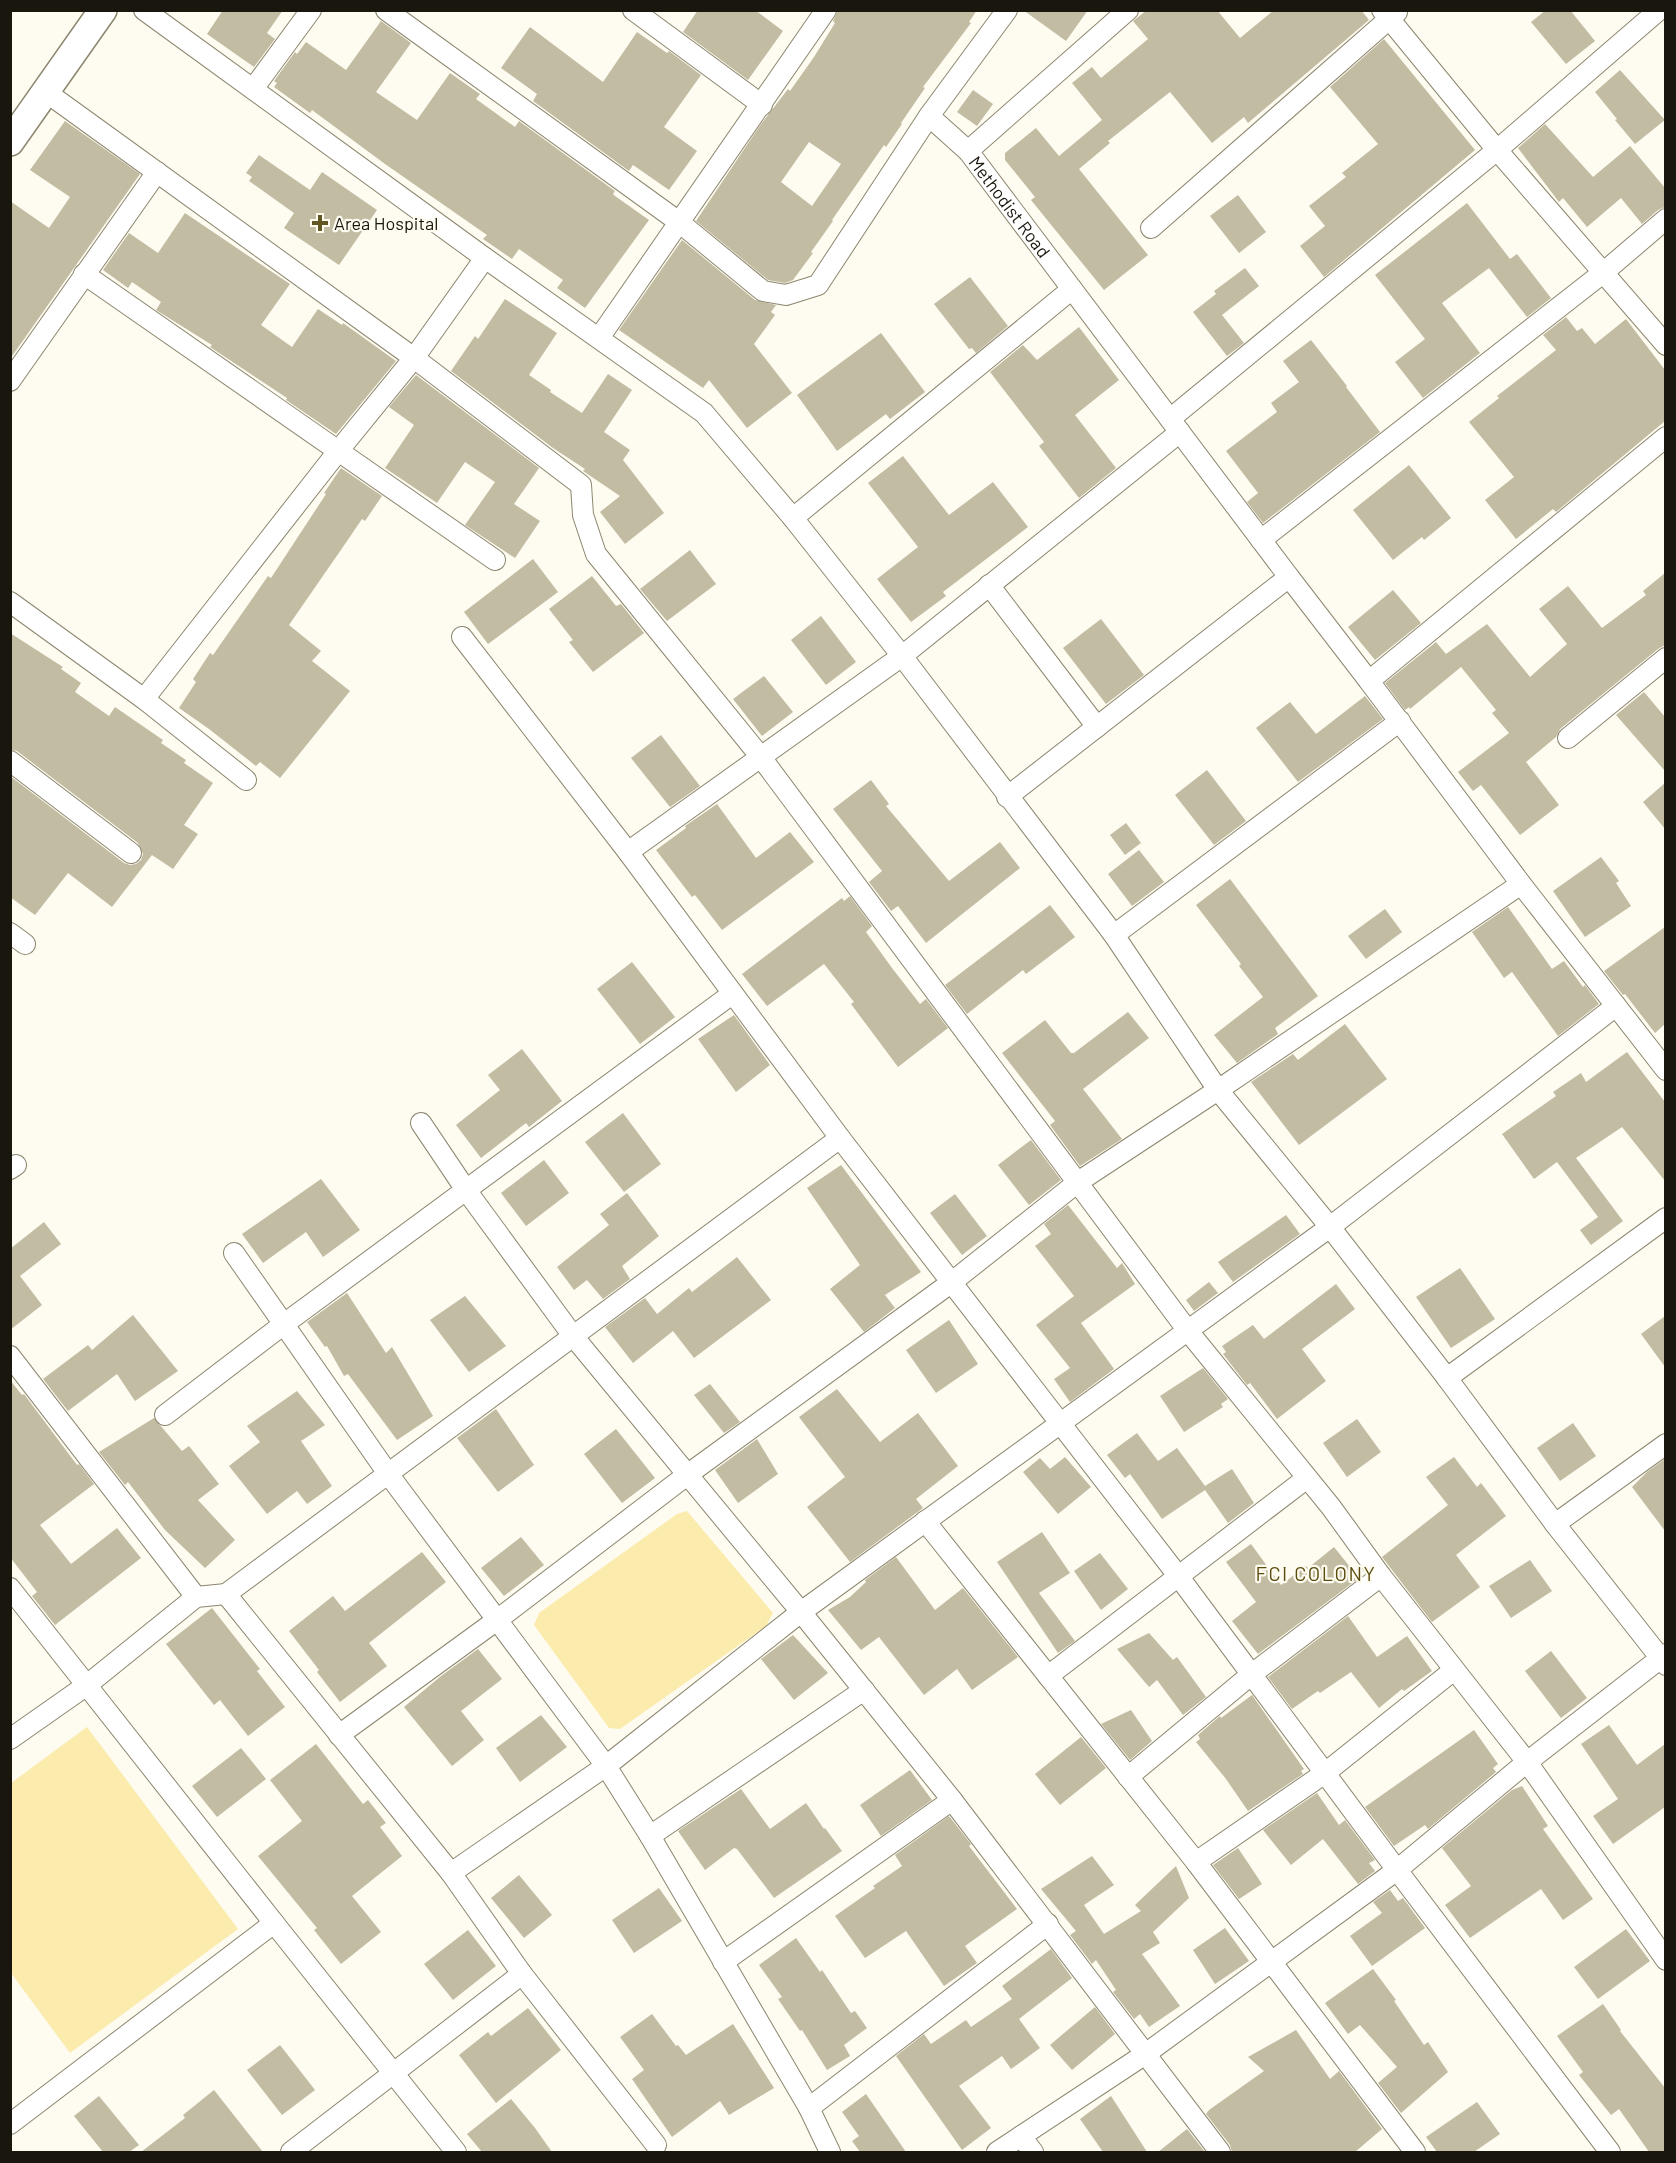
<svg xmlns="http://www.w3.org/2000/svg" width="1676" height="2163" viewBox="0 0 1676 2163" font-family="Barlow,sans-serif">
<rect width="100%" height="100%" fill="#fefbf1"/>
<g fill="#fbecae">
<path d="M687,1511L773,1613L766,1626L620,1729L609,1728L534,1625L539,1613L677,1514Z"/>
<path d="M87,1727L238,1929L70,2053L11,1973V1783Z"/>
</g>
<g fill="#c2bca3" fill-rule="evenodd">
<path d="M223,10H283L267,33L275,39L254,67L207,34Z"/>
<path d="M698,10H755L783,31L748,80L683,32Z"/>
<path d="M838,10H977L969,22L971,23L923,87L925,88L901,123L902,124L886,147L884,145L832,220L833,221L811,252L813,253L793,280L785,283L768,280L696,221L761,124L788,89L790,91L814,57L835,23L833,21ZM809,142L841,164L812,206L781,182Z"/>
<path d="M1023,10H1088L1066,41Z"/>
<path d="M1147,10H1217L1240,38L1274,10H1361L1369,20L1248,123L1244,117L1212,143L1170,92L1108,141L1110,143L1079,169L1148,255L1104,290L1031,200L1035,197L1005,160V153L1036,128L1059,156L1102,120L1072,83L1092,67L1101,78L1148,39L1133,21Z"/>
<path d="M1546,10H1570L1595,41L1566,64L1531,22Z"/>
<path d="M381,21L411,43L376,92L417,120L450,73L480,94L476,99L515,127L519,121L615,191L613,194L615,196L649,220L585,308L557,288L563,280L519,249L512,259L483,239L487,235L385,164L312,110L310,113L274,87L277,83L274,81L295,52L297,54L306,42L346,70Z"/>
<path d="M530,27L603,82L637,32L667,53L669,51L701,75L664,127L697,151L669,190L633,165L629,171L533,101L537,94L501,68Z"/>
<path d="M1384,39L1475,150L1324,277L1300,246L1325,226L1309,206L1346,177L1342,173L1378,144L1330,87Z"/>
<path d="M1620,70L1665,120L1635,144L1615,120L1617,119L1595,92Z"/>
<path d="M973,90L993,104L977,126L957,112Z"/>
<path d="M65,121L140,174L10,359V201L49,228L70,197L30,170Z"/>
<path d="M1545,124L1593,177L1630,146L1665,188V207L1658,210L1642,224L1621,198L1587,227L1563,198L1559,202L1518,148Z"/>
<path d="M259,155L310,190L322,172L377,210L339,265L284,228L294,213L249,181L252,177L246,173Z"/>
<path d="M1238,195L1266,232L1239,253L1210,216Z"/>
<path d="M1467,203L1510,259L1517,254L1551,298L1527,317L1489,268L1442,303L1480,353L1423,398L1395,362L1425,339L1375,275Z"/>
<path d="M185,213L290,284L261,325L292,347L318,309L342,325L343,323L396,361L336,434L286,400L287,398L210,347L212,345L156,310L161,302L132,282L128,288L103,270L129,233L158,253Z"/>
<path d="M682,240L755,300L776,305L771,312L775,315L754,344L792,393L747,428L709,380L703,388L619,330Z"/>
<path d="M1245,268L1259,286L1222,315L1244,343L1227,356L1193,312L1216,294L1214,291Z"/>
<path d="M970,277L1008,326L976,353L972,348L969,349L934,304Z"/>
<path d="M505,299L557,333L529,375L551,390L550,392L582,413L608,374L632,390L604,432L630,450L623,460L664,513L625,544L600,512L620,496L583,471L585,469L553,448L451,371L475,336L478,339Z"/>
<path d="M1566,317L1577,331L1582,328L1595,344L1626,319L1665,370V421L1556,512L1553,509L1516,539L1485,500L1514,477L1469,422L1499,398L1497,396L1556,350L1543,335Z"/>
<path d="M1079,327L1119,380L1075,415L1116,468L1079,498L1039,446L1044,442L990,372L1023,345L1037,360Z"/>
<path d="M881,333L925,392L890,419L886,414L837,451L797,395Z"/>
<path d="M1311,340L1347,386L1346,387L1380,432L1263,523L1247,502L1258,493L1226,451L1277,412L1271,403L1299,382L1283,361Z"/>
<path d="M416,375L539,468L514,504L540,521L515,558L465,525L495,482L465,462L437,503L385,468L414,425L389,407Z"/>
<path d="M903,456L949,515L993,482L1028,527L943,592L946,596L911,622L877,579L918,547L868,483Z"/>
<path d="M1409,465L1451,518L1424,540L1422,537L1393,560L1353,510Z"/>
<path d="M341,468L382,496L365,521L362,519L345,544L289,625L321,651L312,661L350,691L280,778L260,762L256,766L209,729L179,708L196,682L193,679L210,653L213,655L268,576L271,578L326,494L324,493Z"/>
<path d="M690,550L716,584L667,621L640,589Z"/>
<path d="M533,559L558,592L488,644L464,612Z"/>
<path d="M1665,573V645L1658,649L1560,729L1556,737L1526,762L1559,805L1520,835L1481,785L1473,791L1458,772L1509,733L1492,713L1496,710L1461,667L1410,709L1409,707L1405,710L1385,683L1436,642L1446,654L1487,624L1530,677L1567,644L1539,609L1568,586L1602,628L1646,595L1643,591Z"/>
<path d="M592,576L616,606L621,604L644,633L593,672L569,642L573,640L549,609Z"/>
<path d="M1393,590L1421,623L1375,660L1348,627Z"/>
<path d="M821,616L856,662L826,685L791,640Z"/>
<path d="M1101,619L1144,675L1106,704L1063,648Z"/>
<path d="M10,633L63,667L61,669L81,683L75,692L109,716L115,707L163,740L161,743L186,760L184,763L213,783L184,825L198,834L173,869L152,855L112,907L68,873L35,915L10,897V776L124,863L130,865L136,864L141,860L143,854L138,843L17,751L10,749Z"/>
<path d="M764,676L793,712L762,736L733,699Z"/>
<path d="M1644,692L1665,717V771L1616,715Z"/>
<path d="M1365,696L1383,719L1298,782L1256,728L1290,702L1316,734Z"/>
<path d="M661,735L700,786L670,807L631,758Z"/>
<path d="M1207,770L1246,821L1214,845L1175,795Z"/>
<path d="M871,780L889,804L886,806L949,881L1000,842L1020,868L926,943L898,906L891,911L869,882L882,871L833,809Z"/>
<path d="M1665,783V829L1643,802Z"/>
<path d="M717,804L756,858L790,832L814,862L722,930L695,895L692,897L656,850L686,828L685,826Z"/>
<path d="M1126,823L1141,843L1125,855L1110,835Z"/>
<path d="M1139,850L1164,882L1132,906L1108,874Z"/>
<path d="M1601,857L1619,881L1616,883L1631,906L1585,937L1553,891Z"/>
<path d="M1230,879L1318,996L1275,1028L1278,1034L1237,1063L1214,1035L1263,997L1239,966L1241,964L1196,905Z"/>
<path d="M850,896L872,926L866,932L892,968L920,1004L926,999L948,1028L898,1067L851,1004L854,1002L824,964L767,1006L742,974L842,898L844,901Z"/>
<path d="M1050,905L1075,937L1026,974L1023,970L967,1014L945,985Z"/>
<path d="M1508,907L1552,969L1564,961L1583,987L1585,985L1599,1004L1558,1036L1512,972L1504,978L1472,932Z"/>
<path d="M1385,909L1402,932L1366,959L1348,936Z"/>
<path d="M1665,927V1024L1655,1033L1625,994L1623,995L1604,971Z"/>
<path d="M632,962L675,1017L640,1044L597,989Z"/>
<path d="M1128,1012L1149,1038L1083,1089L1122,1139L1080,1166L1050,1125L1055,1121L1002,1053L1045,1020L1071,1053H1074Z"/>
<path d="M734,1015L770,1065L736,1092L698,1039Z"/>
<path d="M1345,1024L1387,1079L1299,1145L1251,1082L1293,1054L1298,1060Z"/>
<path d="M522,1049L562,1101L529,1127L526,1123L481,1158L456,1125L500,1090L488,1075Z"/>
<path d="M1627,1052L1665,1102V1181L1622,1127L1576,1158L1623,1221L1591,1245L1580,1230L1598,1217L1557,1162L1534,1179L1502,1134L1556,1096L1553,1092L1581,1073L1586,1082Z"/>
<path d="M623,1113L661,1164L624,1192L585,1142Z"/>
<path d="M1031,1140L1061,1180L1029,1205L998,1165Z"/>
<path d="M544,1160L569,1193L526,1226L501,1193Z"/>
<path d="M841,1165L921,1272L885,1295L895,1308L864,1332L830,1289L860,1265L807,1188Z"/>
<path d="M321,1179L360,1230L323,1257L306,1232L263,1263L242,1234Z"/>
<path d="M627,1193L659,1236L622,1266L630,1279L603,1299L587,1280L574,1290L557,1267L609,1225L600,1214Z"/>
<path d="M955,1194L987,1236L962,1255L930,1213Z"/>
<path d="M1068,1205L1117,1268L1122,1263L1135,1284L1081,1323L1114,1369L1070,1402L1054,1379L1070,1368L1036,1325L1074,1296L1035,1246L1051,1234L1044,1224Z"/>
<path d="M1286,1215L1300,1234L1233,1282L1218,1262Z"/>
<path d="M44,1222L61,1244L20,1276L42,1305L10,1330V1249Z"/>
<path d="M737,1257L771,1300L694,1358L673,1331L633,1363L605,1327L645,1298L657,1314L689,1288L692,1292Z"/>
<path d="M1460,1268L1495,1319L1451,1348L1416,1297Z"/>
<path d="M1209,1282L1218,1293L1194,1311L1186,1300Z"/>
<path d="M1336,1284L1355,1309L1302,1349L1326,1381L1277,1419L1250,1383L1247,1385L1223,1354L1226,1352L1222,1346L1253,1325L1264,1339Z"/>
<path d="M347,1293L386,1353L392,1347L433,1416L397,1440L348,1374L344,1376L327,1346L325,1347L307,1322Z"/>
<path d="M465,1296L506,1346L469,1372L430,1320Z"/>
<path d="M133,1315L178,1371L135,1401L117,1374L68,1411L43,1379L88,1345L92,1350Z"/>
<path d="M1665,1316V1367L1641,1334Z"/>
<path d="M949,1320L978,1364L936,1393L906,1350Z"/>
<path d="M1203,1368L1228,1399L1221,1404L1223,1407L1184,1432L1160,1396Z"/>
<path d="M10,1380L22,1395L24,1394L77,1465L79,1464L94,1484L40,1525L71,1564L117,1528L141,1558L55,1625L32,1596L37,1592L10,1557Z"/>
<path d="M710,1384L740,1422L724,1433L694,1395Z"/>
<path d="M837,1389L880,1442L918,1413L958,1466L916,1499L923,1508L850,1562L807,1507L845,1477L799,1417Z"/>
<path d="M297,1391L325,1425L301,1441L332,1486L307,1504L297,1491L267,1514L229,1466L260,1442L247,1426Z"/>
<path d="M496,1409L534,1465L498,1492L457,1438Z"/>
<path d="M154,1418L182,1451L189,1446L219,1484L198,1500L235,1540L205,1568L165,1530L128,1482L125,1485L99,1452Z"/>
<path d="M1357,1419L1381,1452L1347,1477L1323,1443Z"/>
<path d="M1573,1423L1596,1456L1560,1481L1537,1448Z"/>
<path d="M616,1429L655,1478L622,1503L584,1454Z"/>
<path d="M1137,1433L1158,1461L1177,1448L1205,1486L1232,1469L1254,1503L1228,1523L1205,1490L1162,1519L1130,1474L1125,1478L1107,1455Z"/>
<path d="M757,1439L778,1474L738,1503L715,1470Z"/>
<path d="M1065,1457L1091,1487L1058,1514L1023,1472L1040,1458L1050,1469Z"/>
<path d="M1454,1457L1477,1487L1481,1483L1506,1516L1456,1555L1480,1587L1432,1622L1382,1557L1448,1505L1426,1477Z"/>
<path d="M1665,1459V1531L1632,1487L1647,1472Z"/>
<path d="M1042,1532L1070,1573L1039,1593L1075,1641L1058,1653L997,1562Z"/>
<path d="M521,1537L544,1565L504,1596L481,1568Z"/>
<path d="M1251,1544L1281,1585L1306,1566L1308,1568L1334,1547L1359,1578L1258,1654L1232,1621L1256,1602L1226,1562Z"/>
<path d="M422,1552L446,1582L369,1643L387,1666L340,1702L317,1672L319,1670L289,1631L333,1596L345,1611Z"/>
<path d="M1100,1553L1128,1589L1101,1610L1074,1571Z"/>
<path d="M896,1557L935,1610L963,1588L1018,1657L972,1690L957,1669L924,1695L879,1637L861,1650L828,1610L850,1597L866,1582L865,1580Z"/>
<path d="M1530,1560L1552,1591L1511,1618L1489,1586Z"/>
<path d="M212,1608L260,1669L257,1671L285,1707L248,1736L220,1700L214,1705L166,1644Z"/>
<path d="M1348,1616L1377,1657L1407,1636L1432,1671L1404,1691L1402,1689L1379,1708L1351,1672L1320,1693L1318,1691L1292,1709L1268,1677Z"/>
<path d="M1149,1633L1173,1660L1177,1657L1206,1697L1183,1715L1157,1680L1149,1687L1117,1649Z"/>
<path d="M793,1635L828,1673L794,1700L761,1659Z"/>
<path d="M478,1649L502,1679L461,1711L484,1740L452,1766L404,1707L441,1676Z"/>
<path d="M1551,1651L1587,1698L1561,1718L1525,1671Z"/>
<path d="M1252,1695L1304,1769L1301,1771L1303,1774L1248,1811L1226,1779L1196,1742L1200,1739L1198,1735L1220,1716L1221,1718Z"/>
<path d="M1131,1710L1152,1741L1130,1760L1101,1724Z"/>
<path d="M541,1715L567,1747L520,1782L496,1748Z"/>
<path d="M1609,1725L1637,1765L1665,1744V1807L1613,1844L1593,1816L1618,1799L1581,1744Z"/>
<path d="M1474,1730L1498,1764L1493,1768L1496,1772L1428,1829L1425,1825L1394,1846L1365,1807Z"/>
<path d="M1081,1737L1106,1768L1060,1805L1035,1774Z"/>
<path d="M316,1744L363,1804L368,1800L386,1823L380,1827L402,1856L352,1896L381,1932L341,1964L314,1930L317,1928L258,1856L302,1821L270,1780Z"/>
<path d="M241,1748L266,1779L217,1817L192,1786Z"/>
<path d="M910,1770L932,1800L881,1836L860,1805Z"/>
<path d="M1522,1786L1548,1826L1543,1829L1593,1899L1563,1920L1541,1889L1470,1938L1445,1905L1471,1886L1442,1848L1512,1790Z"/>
<path d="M741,1789L770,1829L806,1803L824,1829L825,1828L842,1851L774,1898L737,1849L734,1848L705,1870L678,1831Z"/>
<path d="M1317,1793L1339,1825L1345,1820L1375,1860L1369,1863L1375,1871L1358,1884L1323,1839L1291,1865L1263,1830Z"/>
<path d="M949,1816L971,1844L969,1846L1017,1909L965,1946L977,1963L944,1986L906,1931L865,1958L835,1916L875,1888L873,1886L902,1866L895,1855Z"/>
<path d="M1238,1848L1262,1884L1239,1899L1213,1865Z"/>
<path d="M1092,1856L1114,1885L1084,1905L1104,1934L1141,1911L1135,1905L1176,1866L1189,1898L1153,1932L1160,1943L1142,1954L1180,2006L1149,2027L1140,2014L1134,2019L1113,1992L1116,1990L1096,1960L1092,1964L1070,1935L1076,1931L1041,1889Z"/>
<path d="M519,1875L552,1915L524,1938L491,1898Z"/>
<path d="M659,1888L682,1921L634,1953L612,1920Z"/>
<path d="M1390,1890L1398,1901L1403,1898L1425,1928L1372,1966L1350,1936L1382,1913L1373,1902Z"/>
<path d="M1225,1928L1249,1961L1215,1984L1193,1950Z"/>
<path d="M1626,1929L1650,1961L1598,1999L1574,1967Z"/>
<path d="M468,1930L496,1966L453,2000L424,1964Z"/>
<path d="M796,1938L820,1972L822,1970L851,2013L855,2011L867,2028L844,2045L850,2056L827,2070L802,2030L800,2031L778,1999L782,1997L759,1965Z"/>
<path d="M1051,1949L1072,1978L1019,2019L1040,2048L1011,2069L1002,2056L959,2086L991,2128L962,2150L896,2056L924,2034L931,2044L966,2020L971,2027L1012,1999L1002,1986Z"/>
<path d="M1373,1969L1396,2000L1394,2001L1424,2045L1428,2042L1448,2072L1401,2113L1378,2083L1397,2067L1360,2025L1348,2034L1325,2003Z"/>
<path d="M1603,2004L1621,2030L1620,2031L1665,2088V2152H1649L1619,2109L1611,2115L1579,2075L1583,2072L1557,2036Z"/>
<path d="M1095,2007L1115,2034L1072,2070L1050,2045Z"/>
<path d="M528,2008L561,2050L496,2103L459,2055L488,2032L491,2036Z"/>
<path d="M652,2014L676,2046L678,2045L686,2055L733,2024L774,2088L729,2115L720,2101L672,2137L632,2079L644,2070L620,2037Z"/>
<path d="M1296,2030L1330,2079L1339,2071L1382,2129L1355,2152H1232L1230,2145L1206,2114L1209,2110L1264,2071L1248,2057Z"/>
<path d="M280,2045L315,2090L282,2115L247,2070Z"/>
<path d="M214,2090L263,2152H141L185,2118L183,2115Z"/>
<path d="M866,2094L906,2152H860L852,2141L859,2136L842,2112Z"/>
<path d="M99,2096L139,2145L129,2152H103L74,2116Z"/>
<path d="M1111,2096L1147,2152H1103L1080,2119Z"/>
<path d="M511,2099L535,2128L552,2152H482L467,2134Z"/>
<path d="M1477,2102L1500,2134L1474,2152H1437L1426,2137Z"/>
<path d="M1187,2129L1205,2152H1158Z"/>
</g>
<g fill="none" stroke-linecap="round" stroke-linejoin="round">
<defs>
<g id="street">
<path d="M144,10L485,258L704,413L793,518L902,656L1114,935L1218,1090L1330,1227L1447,1378L1555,1524L1666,1665"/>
<path d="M386,10L679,222L763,291L786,295L818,285L929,116L1007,10"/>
<path d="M633,10L762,105"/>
<path d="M1382,10L1497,150L1666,345"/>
<path d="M253,89L311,10"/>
<path d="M46,92L414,358L581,485L583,515L596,554L760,756L1188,1331L1331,1507L1381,1576L1527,1762L1666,1960"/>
<path id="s1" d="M929,116L968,151L1289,577"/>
<path d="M968,151L1128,10"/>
<path d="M1151,228L1397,12"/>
<path d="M84,274L495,560"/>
<path d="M599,338L826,10"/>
<path d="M10,381L157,172"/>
<path d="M1170,419L1497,150L1659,10"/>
<path d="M793,518L1072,289"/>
<path d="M1261,540L1604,272L1666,219"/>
<path d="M989,585L1097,727"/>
<path d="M10,602L144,699L246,780"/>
<path d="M462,637L628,852L840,1138L1179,1577L1397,1870L1610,2152"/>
<path d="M1369,681L1521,884L1666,1070"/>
<path d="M144,699L339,450L414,358L485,258"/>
<path d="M1568,738L1666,658"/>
<path d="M10,761L131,853"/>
<path d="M1007,797L1289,577L1369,681L1666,437"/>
<path d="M628,852L902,656L1180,432"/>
<path d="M10,933L25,944"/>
<path d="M1114,935L1400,721"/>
<path d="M421,1123L466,1190L573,1336L801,1612L952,1800L1220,2152"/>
<path d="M10,1169L16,1165"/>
<path d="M234,1253L389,1475L606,1766L650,1836L809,2108L830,2152"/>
<path d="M10,1356L196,1597"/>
<path d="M1447,1378L1666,1218"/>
<path d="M165,1415L284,1324L732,994"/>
<path d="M925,1521L1196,1862L1415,2152"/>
<path d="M1555,1524L1666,1444"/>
<path d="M10,1588L274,1923"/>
<path d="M1048,1676L1307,1478"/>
<path d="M339,1735L497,1620L687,1475L952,1282L1078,1182L1218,1090L1521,884"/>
<path d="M10,1739L87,1685L196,1597L226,1594"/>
<path d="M1128,1777L1252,1674L1381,1576"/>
<path d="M650,1836L864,1690"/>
<path d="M1196,1862L1325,1773L1454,1670"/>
<path d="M451,1873L606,1766L801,1612L1330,1227L1616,1006"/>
<path d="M723,1962L952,1800"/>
<path d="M522,1974L656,2145"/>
<path d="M809,2108L1048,1924"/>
<path d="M10,2124L274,1923L456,2152"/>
<path d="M1021,2136L1033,2152"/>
<path d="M291,2152L522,1974L451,1873L226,1594C432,1443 635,1289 840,1138"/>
<path d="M997,2152L1144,2055L1397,1870L1527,1762L1666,1654"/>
</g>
<path id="secondary" d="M10,142L103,10"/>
</defs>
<use href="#street" stroke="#8c866e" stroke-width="22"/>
<use href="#secondary" stroke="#8c866e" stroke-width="30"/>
<use href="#street" stroke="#fff" stroke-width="20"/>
<use href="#secondary" stroke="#fff" stroke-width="27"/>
</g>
<path fill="#625623" stroke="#fefbf1" stroke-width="2" d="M317 214h6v6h6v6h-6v6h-6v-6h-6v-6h6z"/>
<g text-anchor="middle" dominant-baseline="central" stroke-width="4.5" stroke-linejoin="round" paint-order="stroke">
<g font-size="18" fill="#19160d" stroke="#fefbf1">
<text stroke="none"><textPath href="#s1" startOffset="122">Methodist Road</textPath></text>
</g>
<g font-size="18" fill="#19160d" stroke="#fefbf1" text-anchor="start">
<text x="334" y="223">Area Hospital</text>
</g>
<g font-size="20" letter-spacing="1.5" fill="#5a4c0c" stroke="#fefbf1">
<text x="1316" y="1573">FCI COLONY</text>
</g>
</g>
<rect width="1676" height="2163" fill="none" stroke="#19160d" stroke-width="24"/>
</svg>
